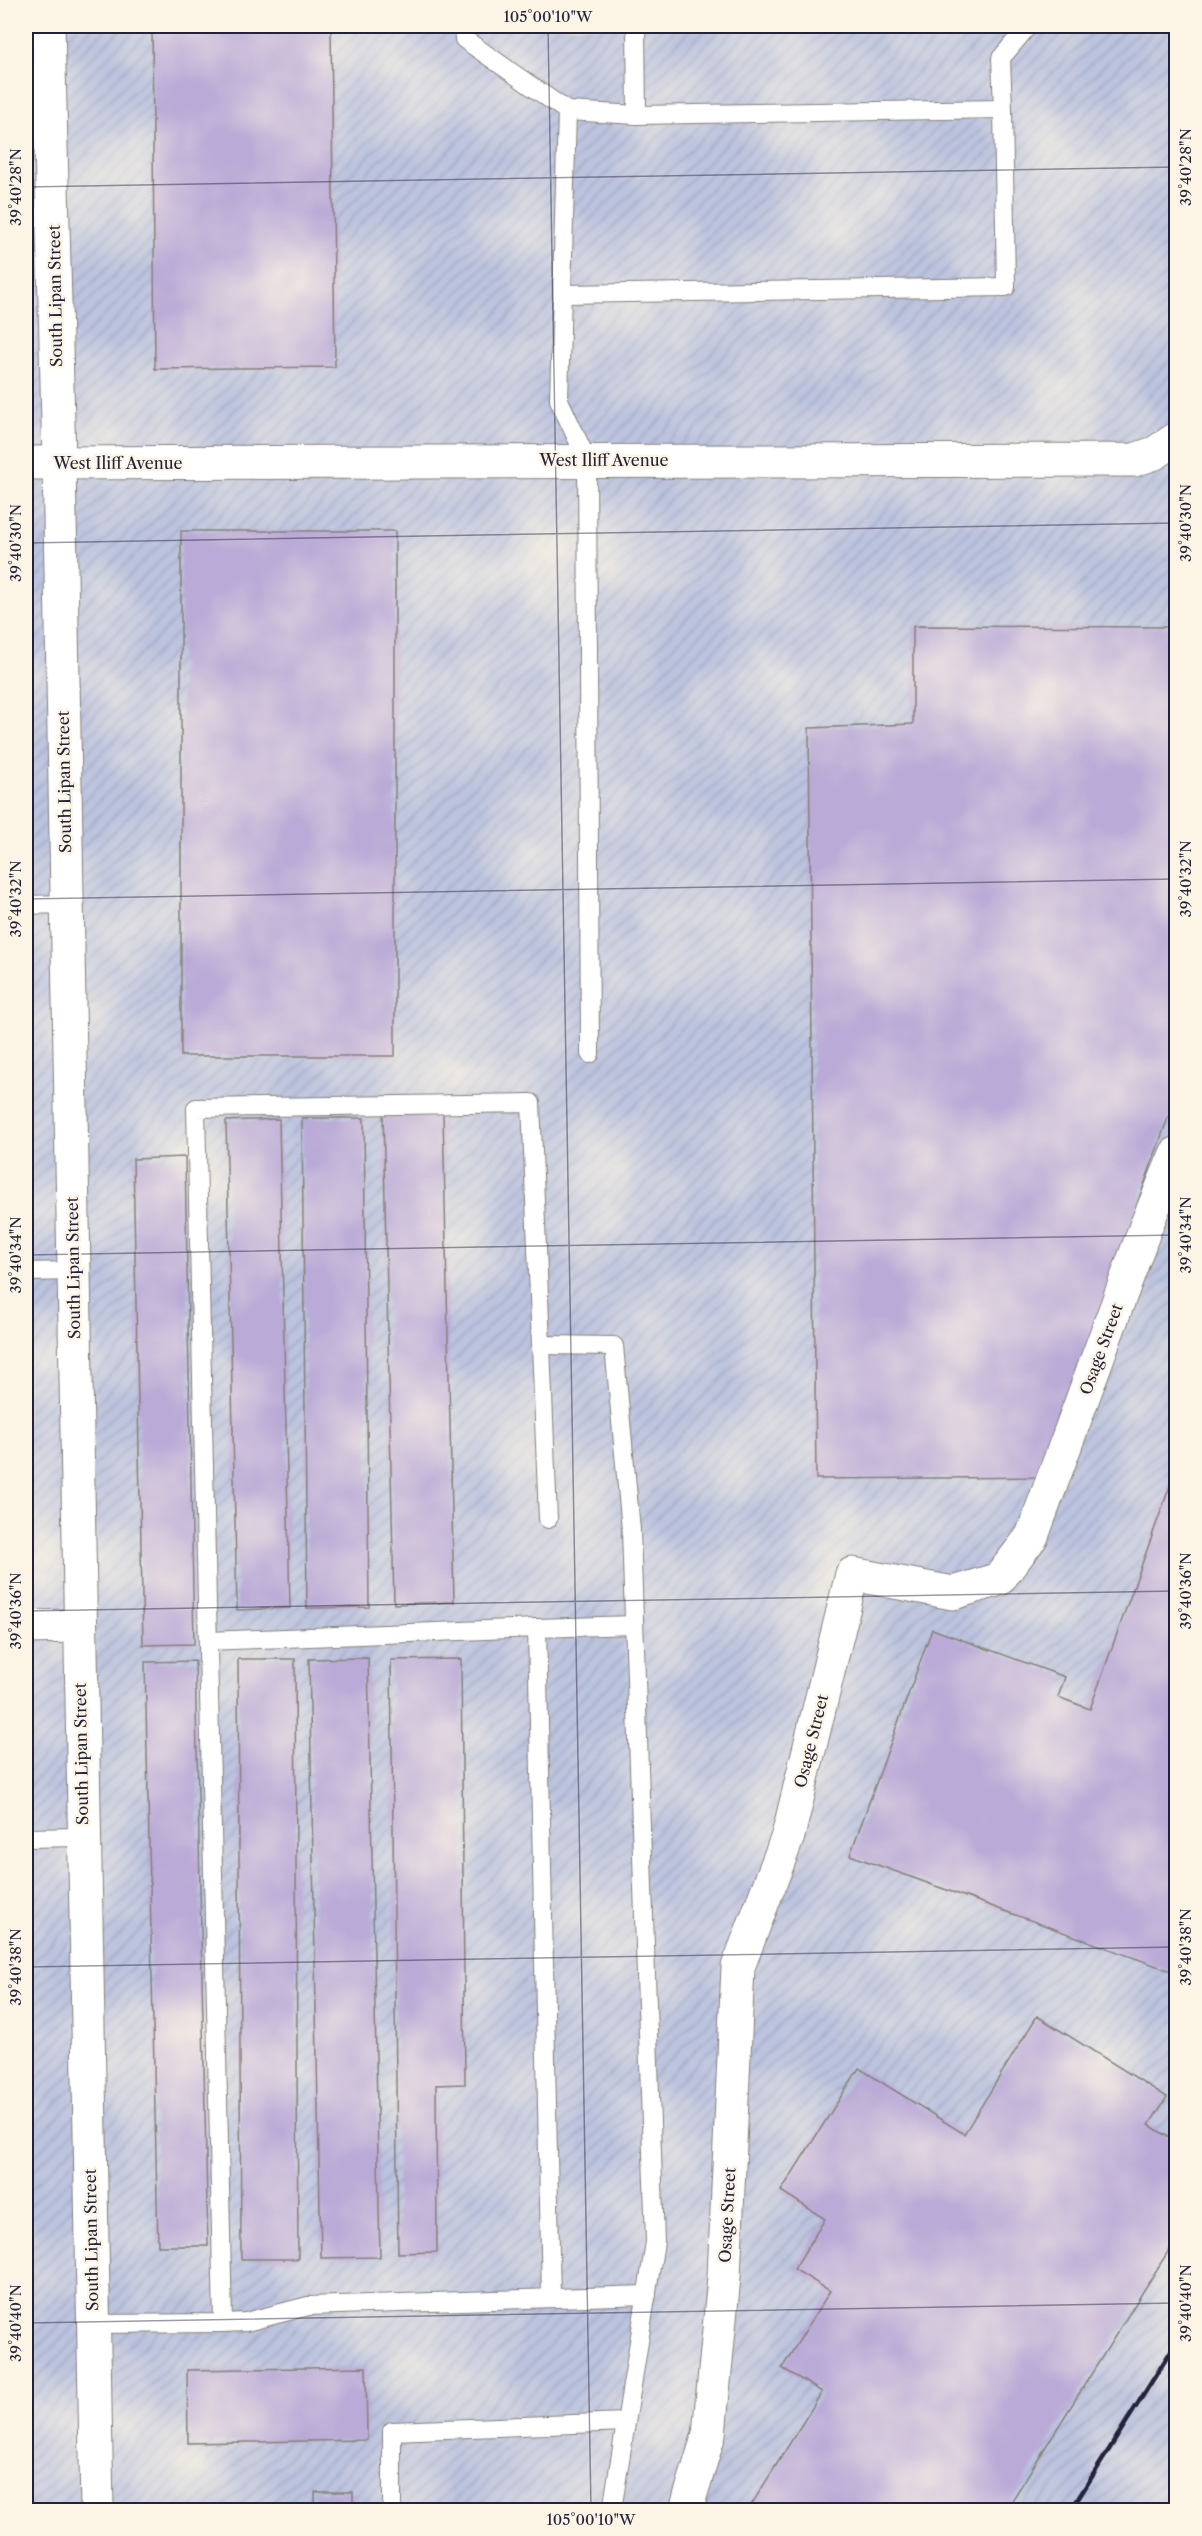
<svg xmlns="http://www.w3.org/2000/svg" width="1202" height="2536" viewBox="0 0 1202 2536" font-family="'Libre Caslon Text',serif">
<defs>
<pattern id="industrial-furrows" width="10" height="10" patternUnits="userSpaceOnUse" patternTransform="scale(1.5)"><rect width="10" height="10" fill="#bcc3de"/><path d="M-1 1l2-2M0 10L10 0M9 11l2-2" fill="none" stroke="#a1a7bf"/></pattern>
</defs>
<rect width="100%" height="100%" fill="#fcf5e5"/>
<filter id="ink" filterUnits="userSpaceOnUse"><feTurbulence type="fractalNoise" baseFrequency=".0167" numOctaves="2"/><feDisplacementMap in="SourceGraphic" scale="12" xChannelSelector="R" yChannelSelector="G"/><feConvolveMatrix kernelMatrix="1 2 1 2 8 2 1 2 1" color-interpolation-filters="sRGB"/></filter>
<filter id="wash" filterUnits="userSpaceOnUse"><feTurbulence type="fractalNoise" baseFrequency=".008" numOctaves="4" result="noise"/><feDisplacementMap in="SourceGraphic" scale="24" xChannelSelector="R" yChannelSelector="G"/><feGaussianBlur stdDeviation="1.35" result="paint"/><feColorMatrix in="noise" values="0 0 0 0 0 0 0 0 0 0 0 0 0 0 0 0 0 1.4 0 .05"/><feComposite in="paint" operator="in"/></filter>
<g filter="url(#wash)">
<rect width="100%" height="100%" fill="#e8e0bb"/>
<rect fill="url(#industrial-furrows)" x="26" y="26" width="1150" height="2484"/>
<g id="blocks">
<g fill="#baaad7">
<path d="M152,26H331L335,367L155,369Z"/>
<rect x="181" y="531" width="214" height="525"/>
<path d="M913,626L1176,627V1095L1040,1477L816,1479L809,728L913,724Z"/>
<rect x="26" y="971" width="3" height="140"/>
<path d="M443,1112L454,1602L394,1604L383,1113Z"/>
<path d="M302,1118H364L369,1607L307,1608Z"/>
<path d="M279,1119L290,1608L237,1610L226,1121Z"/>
<path d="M185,1157L194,1644L143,1645L133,1159Z"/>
<path d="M1176,1469V1973L850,1855L932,1629L1065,1677L1058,1697L1090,1709Z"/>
<path d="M368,1658L380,2257L321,2258L309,1659Z"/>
<path d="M238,1659H295L298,2259H241Z"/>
<path d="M461,1659L465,2084L436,2085L437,2252L398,2253L391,1660Z"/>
<path d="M195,1661L208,2246H158L145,1662Z"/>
<path d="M1037,2016L1167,2097L1149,2125L1176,2142V2239L1006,2510H748L822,2392L782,2368L830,2291L794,2269L825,2219L781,2191L859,2068L964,2134Z"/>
<rect x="26" y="2161" width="2" height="83"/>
<path d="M366,2367L367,2440L188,2443L187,2370Z"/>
<rect x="315" y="2492" width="38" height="18"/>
</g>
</g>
</g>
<g filter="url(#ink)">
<use href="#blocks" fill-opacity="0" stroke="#85817b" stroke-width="1.5"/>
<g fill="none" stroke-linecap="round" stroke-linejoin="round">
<defs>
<g id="service">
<path d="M463,26L464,39L567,111L559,400L587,460L590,1054"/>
<path d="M636,26L637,115"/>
<path d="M26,77H49"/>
<path d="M1003,109L1001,58L1028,26"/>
<path d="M564,294L1006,287L1003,109L637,115L567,111"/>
<path d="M26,905L66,904"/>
<path d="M26,1272L73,1271"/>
<path d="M541,1345L548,1519"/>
<path d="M537,1628L634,1625"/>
<path d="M208,1641L537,1628L551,2298"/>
<path d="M26,1838L83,1837"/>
<path d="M223,2323L246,2322L308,2306L647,2295"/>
<path d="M93,2324L223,2323L196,1108L531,1103L541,1345L614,1346L631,1530L655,2242L612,2510"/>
<path d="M392,2510V2431L626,2422"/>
</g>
<g id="minor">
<path d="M48,26L59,463L97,2510"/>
<path d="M26,463L1134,460L1155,453L1176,439"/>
<path d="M26,1627L79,1626"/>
<path d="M686,2510L709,2434L724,2277L738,1967L788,1836L852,1574L953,1593L999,1579L1032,1536L1146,1226L1176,1154"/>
</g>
</defs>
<use href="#service" stroke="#85817b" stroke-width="20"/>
<use href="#minor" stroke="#85817b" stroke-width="35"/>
<use href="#service" stroke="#fff" stroke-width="18"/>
<use href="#minor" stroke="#fff" stroke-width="33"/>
<path stroke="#22223b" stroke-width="4.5" d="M1071,2510L1176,2343"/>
</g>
</g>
<path fill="none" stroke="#22223b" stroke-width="1.5" stroke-opacity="0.45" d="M548,26L591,2510M26,187L1176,167M26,543L1176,523M26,899L1176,879M26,1255L1176,1235M26,1611L1176,1591M26,1967L1176,1947M26,2323L1176,2303"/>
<g text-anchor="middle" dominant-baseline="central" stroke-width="5" stroke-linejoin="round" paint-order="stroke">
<g font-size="16" fill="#22223b" stroke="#fcf5e5">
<text transform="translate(55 296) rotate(-91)">South Lipan Street</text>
<text x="604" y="460">West Iliff Avenue</text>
<text x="118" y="463">West Iliff Avenue</text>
<text transform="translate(64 782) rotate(-91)">South Lipan Street</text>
<text transform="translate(73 1268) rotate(-91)">South Lipan Street</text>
<text transform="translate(1101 1349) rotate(-70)">Osage Street</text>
<text transform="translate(811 1741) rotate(-76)">Osage Street</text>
<text transform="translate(81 1754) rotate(-91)">South Lipan Street</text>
<text transform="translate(727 2215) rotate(-87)">Osage Street</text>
<text transform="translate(91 2240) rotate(-91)">South Lipan Street</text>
</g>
</g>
<rect width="1202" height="2536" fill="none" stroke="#fcf5e5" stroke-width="66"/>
<rect x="33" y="33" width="1136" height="2470" fill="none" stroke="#22223b" stroke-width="2"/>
<g font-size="15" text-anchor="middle" fill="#22223b">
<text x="548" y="22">105°00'10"W</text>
<text transform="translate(1186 167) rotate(-90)" y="5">39°40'28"N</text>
<text transform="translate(16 187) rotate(-90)" y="5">39°40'28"N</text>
<text transform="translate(1186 523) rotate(-90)" y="5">39°40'30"N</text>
<text transform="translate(16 543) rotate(-90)" y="5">39°40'30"N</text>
<text transform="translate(1186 879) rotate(-90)" y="5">39°40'32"N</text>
<text transform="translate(16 899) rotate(-90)" y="5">39°40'32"N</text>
<text transform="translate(1186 1235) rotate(-90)" y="5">39°40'34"N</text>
<text transform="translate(16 1255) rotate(-90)" y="5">39°40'34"N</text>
<text transform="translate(1186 1591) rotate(-90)" y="5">39°40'36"N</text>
<text transform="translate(16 1611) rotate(-90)" y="5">39°40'36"N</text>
<text transform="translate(1186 1947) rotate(-90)" y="5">39°40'38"N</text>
<text transform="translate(16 1967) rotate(-90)" y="5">39°40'38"N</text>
<text transform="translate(1186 2303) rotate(-90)" y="5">39°40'40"N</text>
<text transform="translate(16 2323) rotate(-90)" y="5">39°40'40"N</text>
<text x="591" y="2525">105°00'10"W</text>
</g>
</svg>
